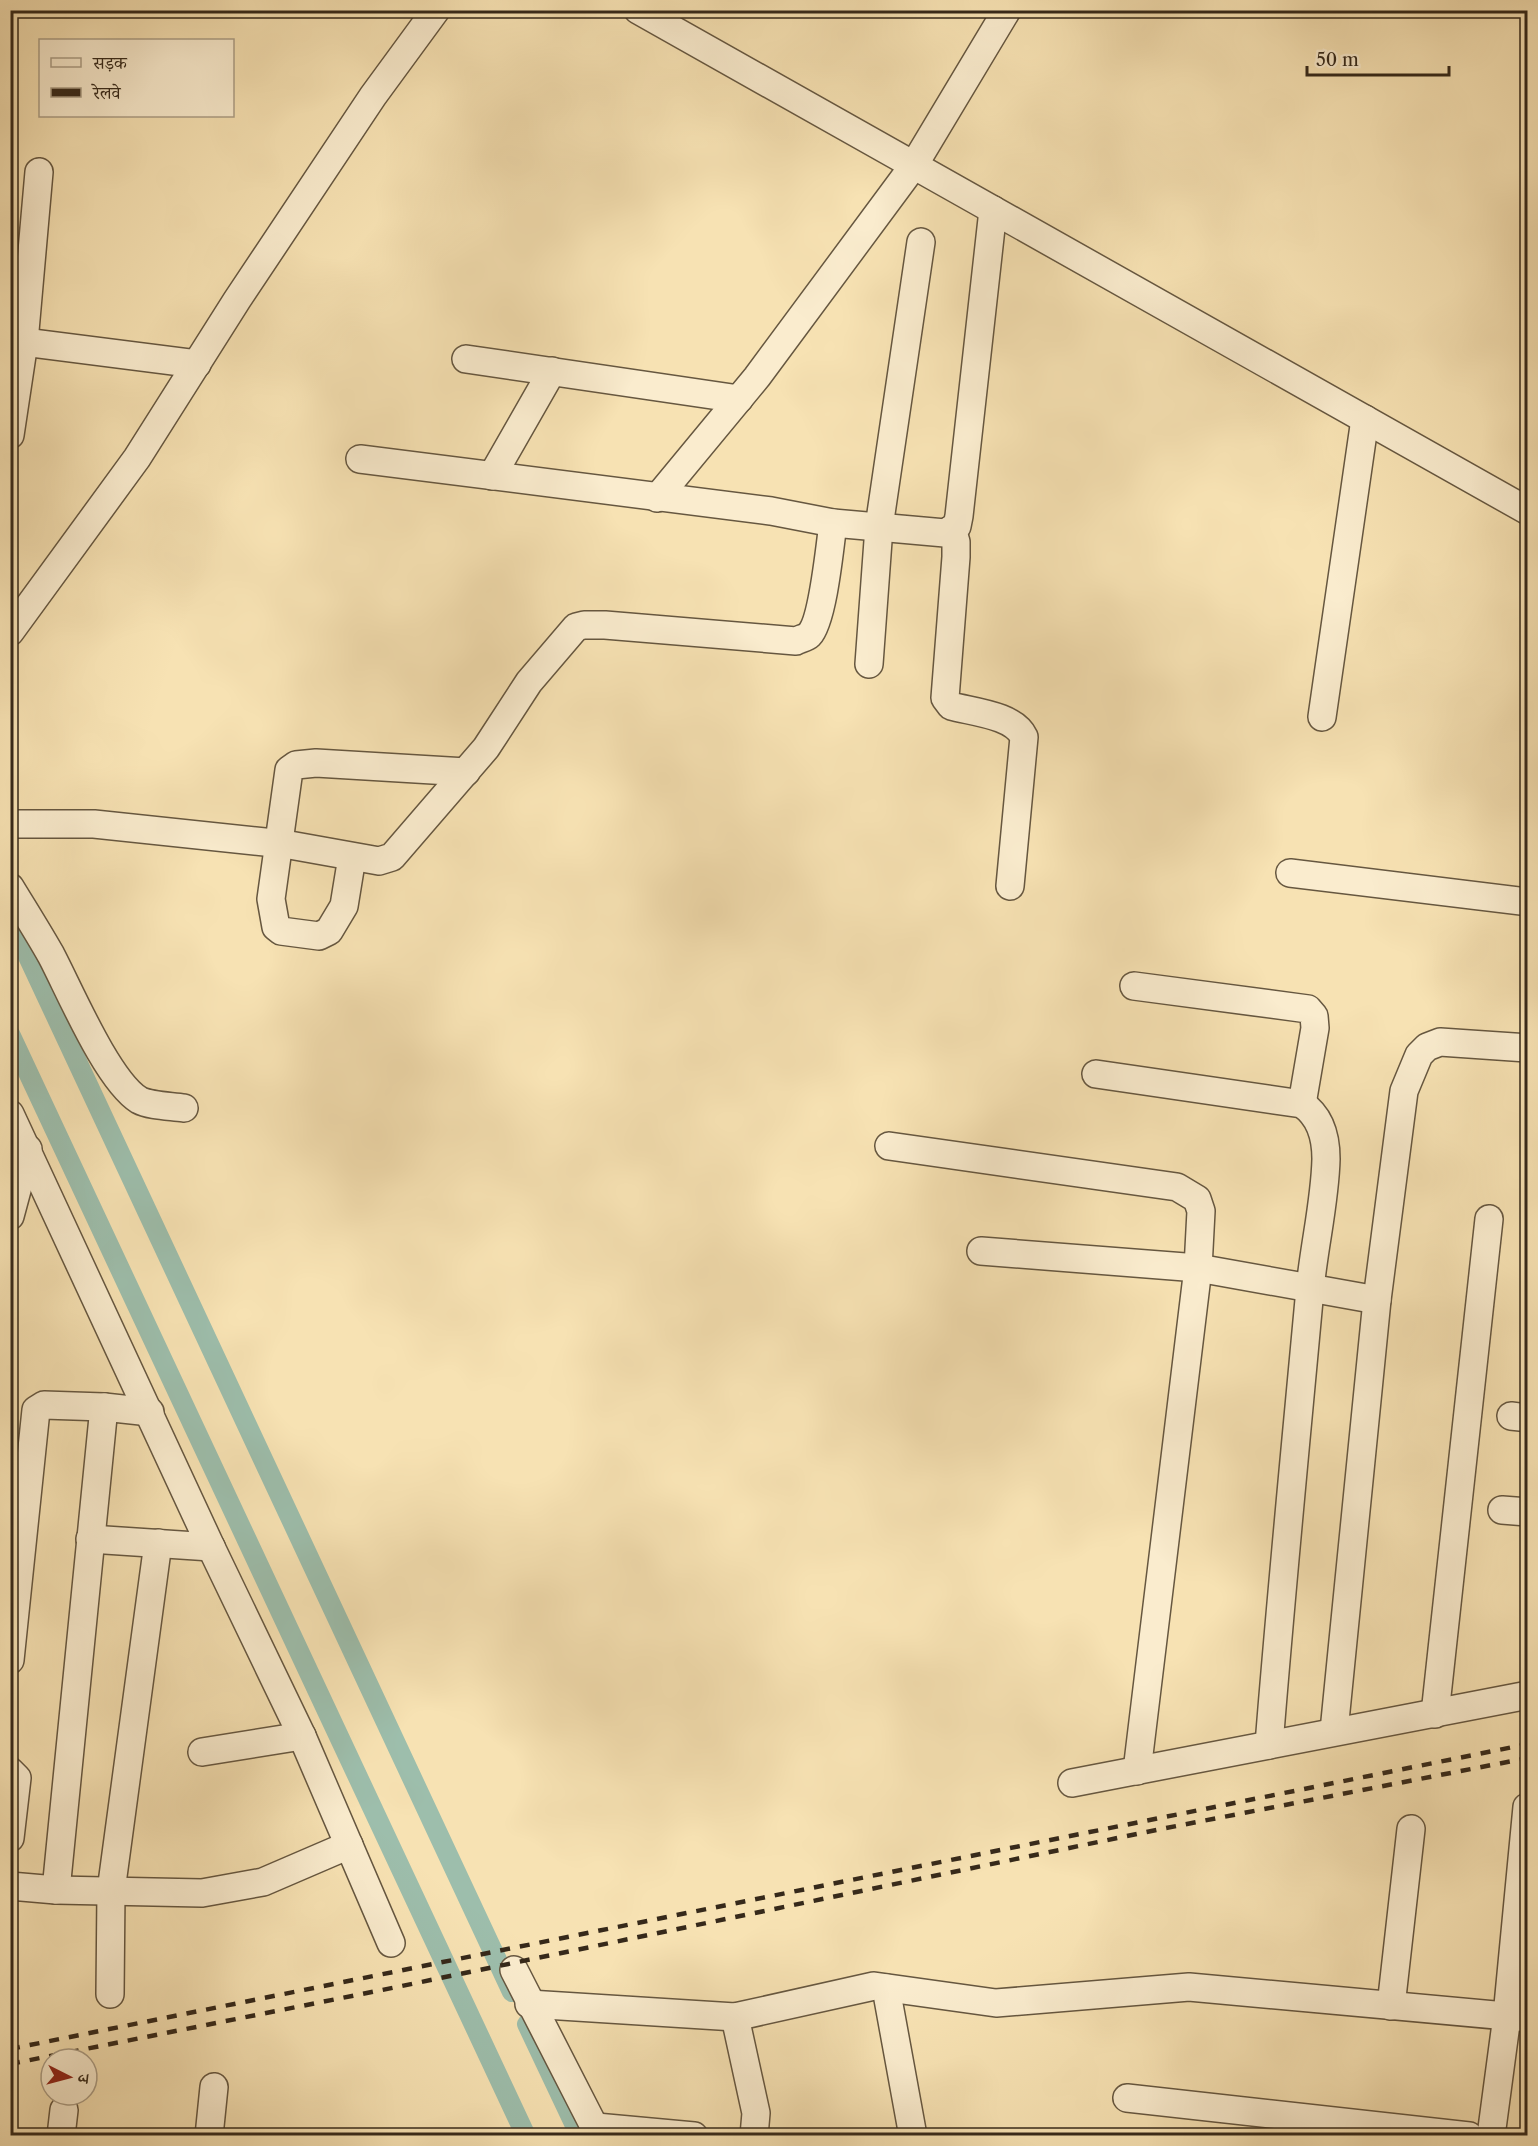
<svg xmlns="http://www.w3.org/2000/svg" width="1538" height="2146" viewBox="0 0 1538 2146" font-family="'Libre Caslon Text','Noto Serif Devanagari',serif">
<rect width="100%" height="100%" fill="#f7e2b3"/>
<filter id="stains"><feTurbulence type="fractalNoise" baseFrequency=".00333" numOctaves="4"/><feColorMatrix values="0 0 0 0 .2 0 0 0 0 .09 0 0 0 0 .02 0 0 0 .5 -.17"/></filter>
<radialGradient id="worn" r=".72"><stop offset=".6" stop-color="#630" stop-opacity="0"/><stop offset="1" stop-color="#630" stop-opacity=".3"/></radialGradient>
<g fill="none" stroke-linecap="round" stroke-linejoin="round">
<g stroke="#9dbeac" stroke-width="20">
<path d="M10,918L512,1992"/>
<path d="M10,1034L526,2136"/>
<path d="M527,2024L580,2136"/>
</g>
<defs>
<g id="minor">
<path d="M638,10L1528,511"/>
<path d="M24,342L197,364"/>
<path d="M466,359L739,399"/>
<path d="M10,435L24,342L39,172"/>
<path d="M360,459L771,511L833,523L945,533L957,526L959,516L993,210"/>
<path d="M492,476L552,371"/>
<path d="M657,498L757,377L914,165L1007,10"/>
<path d="M952,529L956,542V557L945,698L951,706C973,712 1014,715 1024,737L1010,886"/>
<path d="M10,632L137,458L237,300L373,96L436,10"/>
<path d="M869,664L879,527L921,242"/>
<path d="M1322,717L1365,419"/>
<path d="M10,824H94L284,844L379,861L392,857L486,748L529,682L576,627L584,625H605L796,641C799,639 806,638 809,635C823,621 830,545 833,523"/>
<path d="M352,857L344,906L329,931L319,936L281,931L276,927L271,899L289,770L296,765L316,763L466,772"/>
<path d="M1290,873L1528,902"/>
<path d="M10,887C24,910 38,932 51,955C69,989 107,1080 139,1100C150,1106 171,1106 184,1108"/>
<path d="M1134,986L1308,1009L1314,1016L1315,1028L1302,1104"/>
<path d="M1096,1074L1302,1104C1320,1116 1326,1137 1326,1159C1325,1202 1314,1246 1310,1289C1296,1441 1281,1593 1269,1745"/>
<path d="M10,1114L211,1547L302,1736L391,1943"/>
<path d="M889,1146L1177,1187L1197,1199L1201,1211L1198,1268L1137,1771"/>
<path d="M10,1216L28,1149"/>
<path d="M981,1251L1198,1268L1377,1300"/>
<path d="M1511,1416L1528,1418"/>
<path d="M1502,1510L1528,1512"/>
<path d="M90,1539L211,1547"/>
<path d="M10,1660L36,1410L44,1405L104,1407"/>
<path d="M1435,1714L1489,1219"/>
<path d="M1334,1731L1377,1300L1404,1091L1419,1055L1427,1047L1440,1042L1528,1048"/>
<path d="M202,1752L302,1736"/>
<path d="M10,1771L17,1778L10,1838"/>
<path d="M1072,1783L1528,1695"/>
<path d="M10,1886L56,1890L202,1893L263,1882L349,1845"/>
<path d="M56,1890L104,1407L150,1412"/>
<path d="M514,1970L599,2136"/>
<path d="M886,1988L913,2136"/>
<path d="M110,1994L111,1891L158,1543"/>
<path d="M529,2004L735,2017L874,1986L996,2003L1189,1987L1528,2018"/>
<path d="M1391,2006L1411,1829"/>
<path d="M735,2017L756,2113L754,2136"/>
<path d="M1127,2098L1469,2136"/>
<path d="M596,2127L694,2136"/>
<path d="M61,2136L64,2110"/>
<path d="M209,2136L214,2087"/>
<path d="M1491,2136L1507,2016L1527,1807"/>
</g>
</defs>
<use href="#minor" stroke="#665740" stroke-width="30"/>
<use href="#minor" stroke="#faecce" stroke-width="27"/>
<g stroke="#36291a" stroke-width="4.5" stroke-dasharray="10 10" stroke-linecap="butt">
<path d="M10,2049L1528,1744"/>
<path d="M10,2064L397,1987L1161,1829L1528,1758"/>
</g>
</g>
<rect width="1538" height="2146" fill="none" stroke="#f7e2b3" stroke-width="36"/>
<rect x="12" y="12" width="1514" height="2122" fill="none" stroke="#36291a" stroke-width="3"/>
<rect x="18" y="18" width="1502" height="2110" fill="none" stroke="#36291a" stroke-width="1.5"/>
<rect x="39" y="39" width="195" height="78" fill="#faecce" stroke="#ac9e86" stroke-width="1.5"/>
<rect x="51" y="58" width="30" height="9" fill="#faecce" stroke="#ac9e86" stroke-width="1.5"/>
<text x="93" y="69" font-size="18" fill="#36291a">सड़क</text>
<rect x="51" y="88" width="30" height="9" fill="#36291a" stroke="#ac9e86" stroke-width="1.5"/>
<text x="93" y="99" font-size="18" fill="#36291a">रेलवे</text>
<g transform="translate(69 2077) rotate(96)"><circle r="28" fill="#faecce" stroke="#ac9e86" stroke-width="1.5"/>
<path d="M0-4.5L10 22L0 15L-10 22Z" fill="#8f2418"/>
<text y="-9" font-size="16" font-weight="bold" text-anchor="middle" fill="#36291a">उ</text>
</g>
<path d="M1307 66v9h142v-9" fill="none" stroke="#36291a" stroke-width="3"/>
<text x="1316" y="66" font-size="18" fill="#36291a" stroke="#faecce" stroke-width="4.5" paint-order="stroke">50 m</text>
<rect width="100%" height="100%" filter="url(#stains)"/>
<rect width="100%" height="100%" fill="url(#worn)"/>
</svg>
